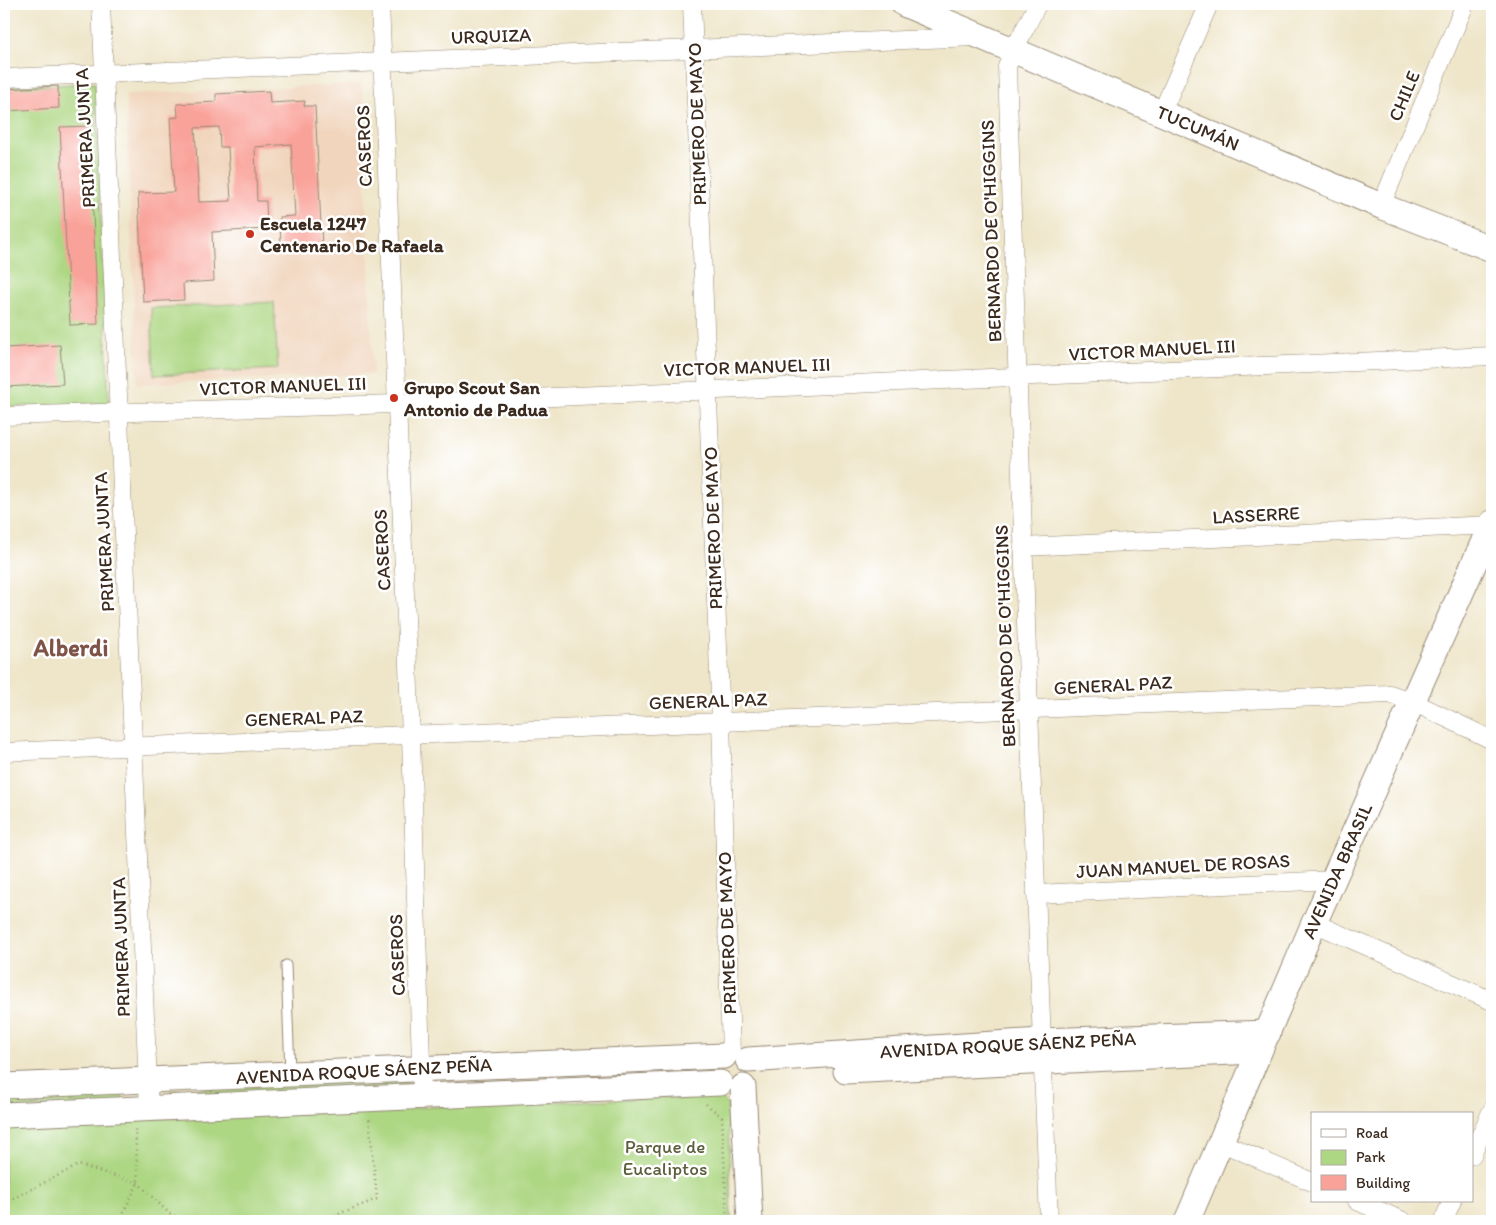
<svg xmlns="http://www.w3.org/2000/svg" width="1496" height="1225" viewBox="0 0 1496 1225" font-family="Itim,sans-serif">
<rect width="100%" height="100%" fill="#fff"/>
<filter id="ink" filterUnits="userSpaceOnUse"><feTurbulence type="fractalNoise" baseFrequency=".02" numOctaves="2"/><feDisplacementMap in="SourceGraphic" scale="10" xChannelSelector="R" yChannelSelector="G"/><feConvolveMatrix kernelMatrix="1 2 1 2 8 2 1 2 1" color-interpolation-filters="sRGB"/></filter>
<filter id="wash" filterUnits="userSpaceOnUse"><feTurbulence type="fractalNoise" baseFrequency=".0096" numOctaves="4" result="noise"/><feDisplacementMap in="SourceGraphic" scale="20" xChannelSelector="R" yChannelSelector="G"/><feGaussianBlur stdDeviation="1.12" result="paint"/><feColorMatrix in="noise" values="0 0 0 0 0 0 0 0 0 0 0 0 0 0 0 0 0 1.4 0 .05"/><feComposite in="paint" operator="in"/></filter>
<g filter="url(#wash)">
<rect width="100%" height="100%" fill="#efe6ca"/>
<path fill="#f1d5bd" d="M362,84L373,374L137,384L126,94Z"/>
<g fill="#add783" stroke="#748050">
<path d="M95,83L109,403L4,407V87Z"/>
<path d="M274,302L278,369L154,375L151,308Z"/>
<path d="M406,1077V1094L172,1105L171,1091Z"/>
<path d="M122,1089L123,1106L4,1109V1094Z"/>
<path d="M719,1095L728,1106L731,1221H4V1125Z"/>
</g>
<g id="blocks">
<g fill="#f9a29a" fill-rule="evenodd">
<path d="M58,86L59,108L4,111V89Z"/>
<path d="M269,91L270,103L305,101L304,106H315L322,245L281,247L280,217L295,216L291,144L255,147L257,201H266L267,229L212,232L214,281L183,283L184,300L143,302L138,193L174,192L170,118L178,117L177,104L216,102V94ZM219,127L220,147H228L231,201L199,202L195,128Z"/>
<path d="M89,126L98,324L70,325L60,127Z"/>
<path d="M60,345L63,384L4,387V348Z"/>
</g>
</g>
</g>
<g filter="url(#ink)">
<use href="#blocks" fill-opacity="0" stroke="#958874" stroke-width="1"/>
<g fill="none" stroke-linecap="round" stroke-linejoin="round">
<defs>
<path id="lane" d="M286,965L290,1072"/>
<g id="street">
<path d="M101,4L149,1109"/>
<path d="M380,4L411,736L422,1095"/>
<path d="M692,4L721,722L731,1053"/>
<path d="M1037,4C1028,26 1014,45 1007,67L1029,710L1049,1221"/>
<path d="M4,78L975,37"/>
<path d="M1162,112L1209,4"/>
<path d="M1381,206L1465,4"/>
<path d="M4,416L396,404L1492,356"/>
<path d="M1023,547L1491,525"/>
<path d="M4,752L1390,694L1413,702L1492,740"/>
<path d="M1036,894L1333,880"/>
<path d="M1314,923L1492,1001"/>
<path d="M1220,1142L1312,1182"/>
<path d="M1472,1155L1492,1110"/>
<path d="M1357,1201L1403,1221"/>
<path d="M1443,1221L1452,1201"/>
</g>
<g id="secondary">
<path d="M904,4L1381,206L1492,249"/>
<path d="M748,1060L1041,1041L1268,1033"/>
<path d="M846,1071L1253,1051"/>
<path d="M4,1086L724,1056"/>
<path d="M743,1087L750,1221"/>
<path d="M4,1115L720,1083"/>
<path d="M1187,1221L1314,923L1492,523"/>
</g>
</defs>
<use href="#lane" stroke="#958874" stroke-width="11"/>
<use href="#street" stroke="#958874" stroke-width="19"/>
<use href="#secondary" stroke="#958874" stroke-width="27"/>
<g stroke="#958874" stroke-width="2.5" stroke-dasharray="1 4" stroke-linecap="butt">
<path d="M706,1104L722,1117L727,1221"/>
<path d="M4,1203L79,1165L138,1183L170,1214L188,1221"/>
<path d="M119,1221L138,1183L135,1127"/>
<path d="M320,1221L377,1199L369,1117"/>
</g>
<use href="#lane" stroke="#fff" stroke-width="9"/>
<use href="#street" stroke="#fff" stroke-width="18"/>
<use href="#secondary" stroke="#fff" stroke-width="25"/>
</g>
</g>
<g fill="#c8321e" stroke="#fff" stroke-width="2">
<circle cx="250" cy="234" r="5"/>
<circle cx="394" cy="398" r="5"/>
</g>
<g text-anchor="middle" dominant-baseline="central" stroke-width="5" stroke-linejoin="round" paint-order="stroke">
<g font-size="19" fill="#3b2a1e" stroke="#fff">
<text transform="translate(491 36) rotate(-2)">URQUIZA</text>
<text transform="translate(1404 96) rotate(-67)">CHILE</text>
<text transform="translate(697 124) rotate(-92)">PRIMERO DE MAYO</text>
<text transform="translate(1198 128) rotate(23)">TUCUMÁN</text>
<text transform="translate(85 138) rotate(-93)">PRIMERA JUNTA</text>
<text transform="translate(364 146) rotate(-92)">CASEROS</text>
<text transform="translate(991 231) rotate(-92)">BERNARDO DE O'HIGGINS</text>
<text transform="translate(1152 350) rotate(-3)">VICTOR MANUEL III</text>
<text transform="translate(747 367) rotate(-2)">VICTOR MANUEL III</text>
<text transform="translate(283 386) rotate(-2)">VICTOR MANUEL III</text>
<text transform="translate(1256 515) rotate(-3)">LASSERRE</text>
<text transform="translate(713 528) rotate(-92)">PRIMERO DE MAYO</text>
<text transform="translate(104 542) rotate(-93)">PRIMERA JUNTA</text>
<text transform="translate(382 550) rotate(-93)">CASEROS</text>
<text transform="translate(1005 636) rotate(-92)">BERNARDO DE O'HIGGINS</text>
<text transform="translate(1113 685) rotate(-3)">GENERAL PAZ</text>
<text transform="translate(708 701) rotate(-2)">GENERAL PAZ</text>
<text transform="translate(304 718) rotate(-2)">GENERAL PAZ</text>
<text transform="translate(1183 866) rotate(-3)">JUAN MANUEL DE ROSAS</text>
<text transform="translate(1337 871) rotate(-66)">AVENIDA BRASIL</text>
<text transform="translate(727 933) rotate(-92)">PRIMERO DE MAYO</text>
<text transform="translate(121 947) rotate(-92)">PRIMERA JUNTA</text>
<text transform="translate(397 955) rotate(-92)">CASEROS</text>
<text transform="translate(1008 1045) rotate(-3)">AVENIDA ROQUE SÁENZ PEÑA</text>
<text transform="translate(364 1071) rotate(-3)">AVENIDA ROQUE SÁENZ PEÑA</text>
</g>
<g font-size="19" font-weight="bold" fill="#3b2a1e" stroke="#fff" text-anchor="start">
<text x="260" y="223">Escuela 1247<tspan x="260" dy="22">Centenario De Rafaela</tspan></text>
<text x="404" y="387">Grupo Scout San<tspan x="404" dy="22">Antonio de Padua</tspan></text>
</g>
<g font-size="19" fill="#5d5e3c" stroke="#fff">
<text x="665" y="1146">Parque de<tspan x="665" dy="22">Eucaliptos</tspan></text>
</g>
<g font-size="24" font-weight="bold" fill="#7e5449" stroke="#fff">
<text x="71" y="647">Alberdi</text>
</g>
</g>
<rect width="1496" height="1225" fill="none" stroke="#fff" stroke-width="20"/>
<rect x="1311" y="1112" width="162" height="90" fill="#ffffff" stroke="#b1aaa5"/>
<rect x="1321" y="1129" width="25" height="8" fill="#ffffff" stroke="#b1aaa5"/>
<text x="1356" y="1138" font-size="15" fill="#3b2a1e">Road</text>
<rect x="1321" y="1150" width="25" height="15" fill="#add783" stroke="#b1aaa5"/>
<text x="1356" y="1162" font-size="15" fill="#3b2a1e">Park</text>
<rect x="1321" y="1175" width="25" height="15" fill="#f9a29a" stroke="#b1aaa5"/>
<text x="1356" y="1188" font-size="15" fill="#3b2a1e">Building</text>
</svg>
